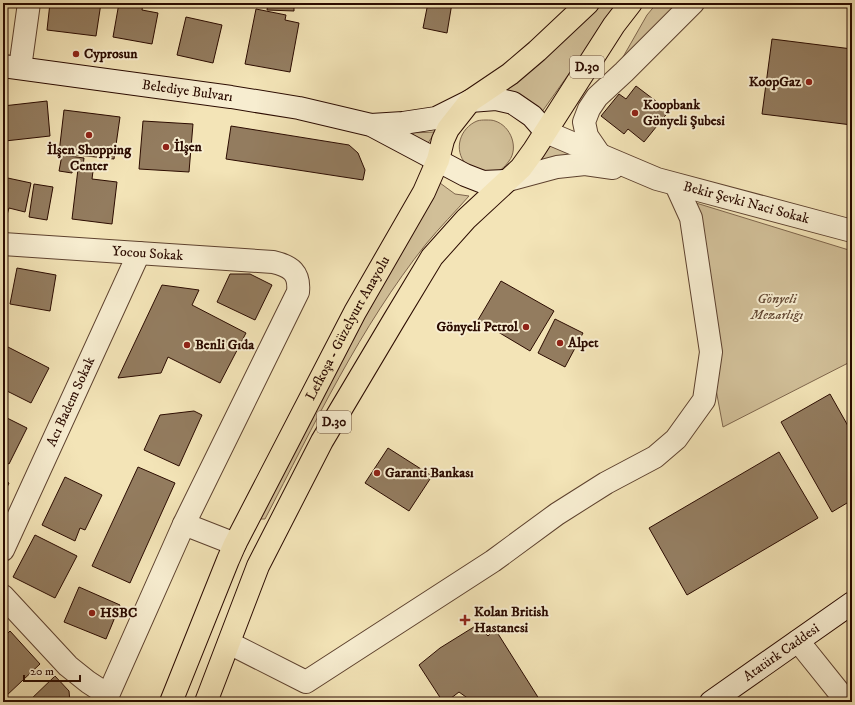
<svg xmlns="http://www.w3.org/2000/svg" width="855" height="705" viewBox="0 0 855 705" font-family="'IM FELL DW Pica',serif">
<rect width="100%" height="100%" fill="#f3e4b7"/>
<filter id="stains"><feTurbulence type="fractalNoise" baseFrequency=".005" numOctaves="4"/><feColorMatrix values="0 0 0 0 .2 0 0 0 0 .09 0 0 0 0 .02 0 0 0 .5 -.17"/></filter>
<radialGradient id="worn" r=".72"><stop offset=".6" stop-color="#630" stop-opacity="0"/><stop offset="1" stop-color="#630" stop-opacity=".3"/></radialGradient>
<g fill="#d1bf98" stroke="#7e654c">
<path d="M600,3H619L539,116L504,93Z"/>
<path d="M657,3H682L619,64L647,15Z"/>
<path d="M486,120C489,120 493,120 495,121C511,126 519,148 509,161C499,175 491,174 477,169C473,168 468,167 466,164C453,150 460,128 477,121C480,120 483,120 486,120Z"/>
<path d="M435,132L423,151L385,134Z"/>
<path d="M550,145L578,156L537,163Z"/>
<path d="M440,183L455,194L469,196C455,212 440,227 426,244C360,327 314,425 265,519H257L341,354Z"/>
<path d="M683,199L852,251V361L723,427L682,207Z"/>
</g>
<g fill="#937c5f" stroke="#2b0b00">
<path d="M50,3H101L96,36L47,30Z"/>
<path d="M119,3L143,4L142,10L158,13L152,44L113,37Z"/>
<path d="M268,3H294V11L267,10Z"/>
<path d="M428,3H473L472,7L452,3L447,33L423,28Z"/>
<path d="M256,9L286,15L285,20L299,23L290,72L245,64Z"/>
<path d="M186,17L222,25L213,63L177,55Z"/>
<path d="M772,39L852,49V125L762,114Z"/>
<path d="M636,86L669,111L644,142L628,129L624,134L601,116L619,94L626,99Z"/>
<path d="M47,101L50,136L5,141L3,106Z"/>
<path d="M64,110L120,117L114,159L59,153Z"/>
<path d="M143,121L193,124L189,172L139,169Z"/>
<path d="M231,126L349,145L358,153L365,170L363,180L226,159Z"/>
<path d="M62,155L84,158L83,166L73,164L72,173L59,171Z"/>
<path d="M78,169L93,171L92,179L117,182L112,224L72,219Z"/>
<path d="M3,177L31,183L25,212L9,208L7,215L3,214Z"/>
<path d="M34,184L53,187L47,220L29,217Z"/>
<path d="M17,268L56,275L50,311L10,304Z"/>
<path d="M230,274H250L272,285L255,320L217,302Z"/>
<path d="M501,281L554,311L530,351L478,320Z"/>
<path d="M162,285L199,290L192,305L246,333L220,383L168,357L161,373L118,378Z"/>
<path d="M555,319L583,333L565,367L538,353Z"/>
<path d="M6,346L49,368L31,403L3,389V351Z"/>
<path d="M830,394L852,433V500L832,512L781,422Z"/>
<path d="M194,411L202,415L179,466L144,450L160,415Z"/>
<path d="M3,416L27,428L9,464L3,461Z"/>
<path d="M388,448L432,476L409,511L365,483Z"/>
<path d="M779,452L818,518L687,595L649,528Z"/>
<path d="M138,467L175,483L130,583L92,566Z"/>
<path d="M65,477L102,495L85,530L80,528L75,541L42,525Z"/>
<path d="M3,480L9,483L3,496Z"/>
<path d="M35,535L77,556L55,598L13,577Z"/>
<path d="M79,587L120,605L106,639L64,622Z"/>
<path d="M477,625L488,636L495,629L541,702H491L490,700L486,702H473L459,692L446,702H443L419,665L440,648Z"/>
<path d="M10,631L40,664L5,697L3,695V638Z"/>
<path d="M55,676L69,691L70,702H28Z"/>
</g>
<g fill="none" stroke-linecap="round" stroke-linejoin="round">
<defs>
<g id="minor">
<path d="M20,68L29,3"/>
<path d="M600,155L587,136L584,122L589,109L597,97L624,72L693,3"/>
<path id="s1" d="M3,244L273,262C291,266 300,273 298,292L184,524L105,702"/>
<path d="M184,524L235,544"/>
<path id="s2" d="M3,550L139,253"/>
<path d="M3,596L68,666L88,682L108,695"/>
<path d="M798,641L847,702"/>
<path d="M229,643L306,682L493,561L557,514L606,483L655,457L676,439L704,400L711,352L691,218L676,185"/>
</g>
<g id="tertiary">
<path id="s3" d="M546,132L657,179L852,231"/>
<path d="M505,181L557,167L585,164L613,168"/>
</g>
<g id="secondary">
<path id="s4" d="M3,66L231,97L299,108L371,125L465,175L483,182L505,181"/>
<path d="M371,125L403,123L436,118L470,101L496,99L513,103L532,116L546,132"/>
<path id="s5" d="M711,702L852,603"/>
</g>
<g id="trunk">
<path id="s6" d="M171,702L228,560L235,544L355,312L424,192L438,160L443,140L448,129L470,101L510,74L537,51L588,3"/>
<path d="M206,702L258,566L322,441L394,320L432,257L466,219L521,168L534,150L589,64L614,25L631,3"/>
</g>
</defs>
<use href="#minor" stroke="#5d412e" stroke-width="24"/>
<use href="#tertiary" stroke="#5d412e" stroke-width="24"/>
<use href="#secondary" stroke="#2b0b00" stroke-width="24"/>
<use href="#trunk" stroke="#2b0b00" stroke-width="24"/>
<use href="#minor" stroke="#f7edd0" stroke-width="22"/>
<use href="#tertiary" stroke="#f7edd0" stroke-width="22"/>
<use href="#secondary" stroke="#f7edd0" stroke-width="22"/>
<use href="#trunk" stroke="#f3e4b7" stroke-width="22"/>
</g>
<g fill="#8f2418" stroke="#f7edd0" stroke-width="1.5">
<circle cx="76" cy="54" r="4"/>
<circle cx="809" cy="82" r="4"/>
<circle cx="635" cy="113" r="4"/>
<circle cx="89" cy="135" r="4"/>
<circle cx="166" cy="147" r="4"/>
<circle cx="526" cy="327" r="4"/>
<circle cx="560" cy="343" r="4"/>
<circle cx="187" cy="345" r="4"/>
<circle cx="377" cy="473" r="4"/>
<circle cx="92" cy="613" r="4"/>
<path d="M463 614h4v4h4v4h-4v4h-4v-4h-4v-4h4z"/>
</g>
<g text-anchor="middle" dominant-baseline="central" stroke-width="4" stroke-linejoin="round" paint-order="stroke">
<g fill="#f7edd0" stroke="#684f3e" stroke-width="1">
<rect x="570" y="56" width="34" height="22" rx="3"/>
<rect x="317" y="411" width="34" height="22" rx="3"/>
</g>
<g font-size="13" font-weight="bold" fill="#2b0b00">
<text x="587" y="67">D.30</text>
<text x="334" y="422">D.30</text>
</g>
<g font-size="14" font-weight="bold" fill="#2b0b00" stroke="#f7edd0" text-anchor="start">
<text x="84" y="54">Cyprosun</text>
<text x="801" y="82" text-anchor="end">KoopGaz</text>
<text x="643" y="105">Koopbank<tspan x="643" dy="16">Gönyeli Şubesi</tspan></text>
<text x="174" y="147">İlşen</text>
<text x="89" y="150" text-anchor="middle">İlşen Shopping<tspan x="89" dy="16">Center</tspan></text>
<text x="518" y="327" text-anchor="end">Gönyeli Petrol</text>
<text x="568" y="343">Alpet</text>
<text x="195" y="345">Benli Gıda</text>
<text x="385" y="473">Garanti Bankası</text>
<text x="474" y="612">Kolan British<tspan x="474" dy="16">Hastanesi</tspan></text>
<text x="100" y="613">HSBC</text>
</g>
<g font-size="14" fill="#2b0b00" stroke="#f7edd0">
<text stroke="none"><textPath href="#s4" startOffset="186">Belediye Bulvarı</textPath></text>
<text stroke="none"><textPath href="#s3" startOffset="213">Bekir Şevki Naci Sokak</textPath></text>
<text stroke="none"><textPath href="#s1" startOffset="145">Yocou Sokak</textPath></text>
<text stroke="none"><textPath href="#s6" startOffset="414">Lefkoşa - Güzelyurt Anayolu</textPath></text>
<text stroke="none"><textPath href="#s2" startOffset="163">Acı Badem Sokak</textPath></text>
<text stroke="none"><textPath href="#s5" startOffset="86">Atatürk Caddesi</textPath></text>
</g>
<g font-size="14" font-style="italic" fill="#654a35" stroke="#f7edd0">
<text x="777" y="299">Gönyeli<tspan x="777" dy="16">Mezarlığı</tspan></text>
</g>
</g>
<rect width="855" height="705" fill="none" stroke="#f3e4b7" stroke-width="16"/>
<rect x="4" y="4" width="847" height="697" fill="none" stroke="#2b0b00" stroke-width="2"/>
<rect x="8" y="8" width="839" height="689" fill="none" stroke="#2b0b00"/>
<path d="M24 675v6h56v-6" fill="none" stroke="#2b0b00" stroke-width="2"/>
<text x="30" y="675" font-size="12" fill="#2b0b00" stroke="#f7edd0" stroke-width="3" paint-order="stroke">20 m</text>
<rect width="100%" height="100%" filter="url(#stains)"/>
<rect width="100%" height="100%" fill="url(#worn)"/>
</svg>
